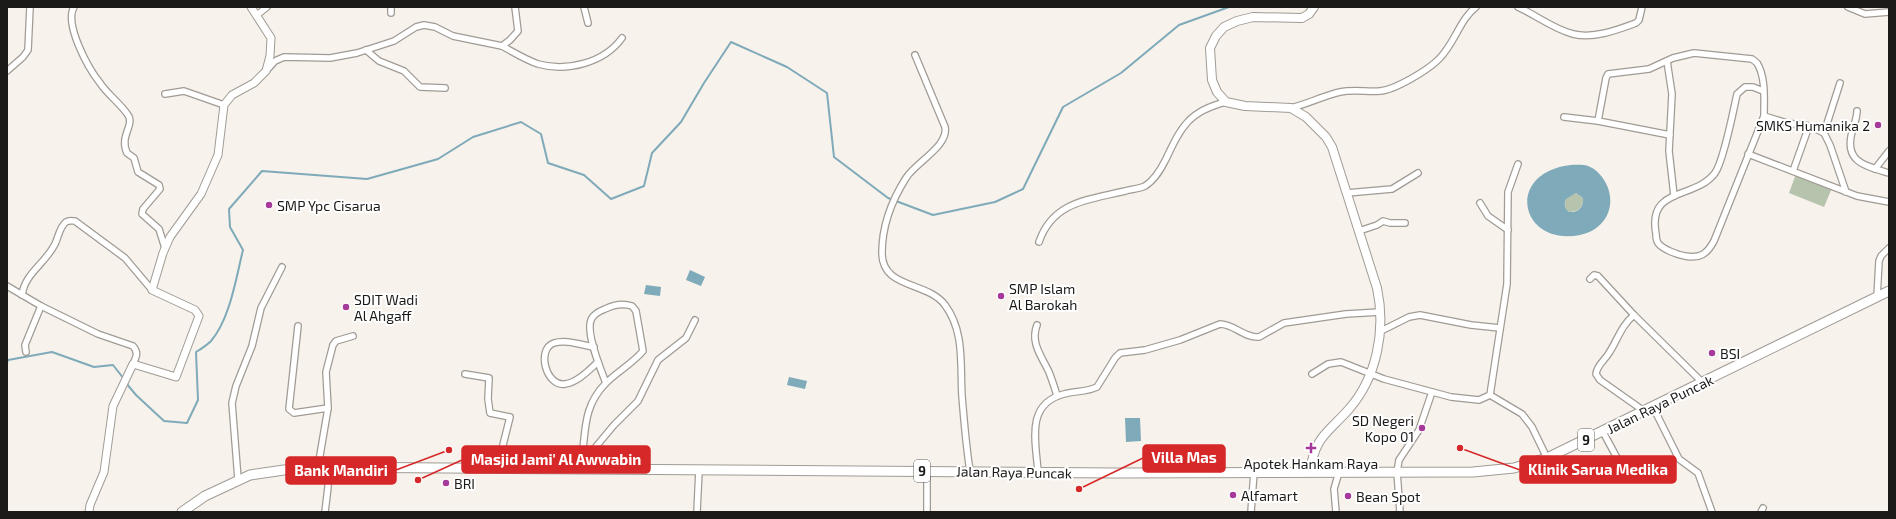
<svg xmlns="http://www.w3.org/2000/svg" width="1896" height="519" viewBox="0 0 1896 519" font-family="'Exo 2',sans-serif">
<rect width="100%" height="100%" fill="#f7f2eb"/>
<g fill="#b7c4ad">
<path d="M1796,174L1832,188L1824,207L1789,193Z"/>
<path d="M1576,193L1583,198C1584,207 1578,212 1569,212C1563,208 1565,204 1566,198Z"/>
</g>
<g fill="#7eaab9" fill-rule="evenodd">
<path d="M1564,166C1571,165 1581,164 1588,166C1594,168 1599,173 1602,177C1619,200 1609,229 1580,235C1522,246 1505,178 1564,166ZM1576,193L1583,198C1584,207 1578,213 1569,212C1564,208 1564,204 1566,199Z"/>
<path d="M690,270L705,277L701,286L686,280Z"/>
<path d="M646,285L661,287L660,296L644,294Z"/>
<path d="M789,377L807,381L805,389L787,385Z"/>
<path d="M1125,418H1140L1141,441L1126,442Z"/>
</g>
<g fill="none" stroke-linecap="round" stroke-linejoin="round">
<g stroke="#7eaab9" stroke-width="2">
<path d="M7,363L8,360L52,352L94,367L113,365L124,379"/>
<path d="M126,383L136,395L164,421L187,423L198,400L196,352C201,349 207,345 211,341C230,319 236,278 243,250L230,227L229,209L262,171L367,179L438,159L473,137L521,122L541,134L548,163L584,175L611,199L644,186L652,153L681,122L704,83L731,42L787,67L827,93L834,157L888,198L933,215L995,202L1023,189L1063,107L1121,73L1179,25L1229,7"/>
</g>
<defs>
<g id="minor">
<path d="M74,7C64,24 88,68 100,83C108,95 120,103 128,115C135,125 119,136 127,153L134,158L138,172L159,185L160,189L143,209L142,214L159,229L165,248"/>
<path d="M391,7V13"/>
<path d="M584,7L588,23"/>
<path d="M1518,7C1536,15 1553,29 1573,34C1594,39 1617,30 1636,23L1639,20L1642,7"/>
<path d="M1848,7L1865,14L1889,12"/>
<path d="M257,15L267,7"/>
<path d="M502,46C513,52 526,60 538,64C567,72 604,63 622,38"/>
<path d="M366,50L379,61L404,71L420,87L445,88"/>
<path d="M915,55L945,127C949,146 915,163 906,178C892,200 882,227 882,253C882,289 927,281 945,305C965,332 960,365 962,396C964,421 966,446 970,471"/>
<path d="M1667,61L1672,94L1669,151L1674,196"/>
<path d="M7,71L23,57L28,50L30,7"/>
<path d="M266,71L275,61L284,57L330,58L357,53L394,41L416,27L424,25L435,27L453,36L502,46L510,40L518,31L515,7"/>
<path d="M165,94L184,91L224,105"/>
<path d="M1291,108C1307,104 1323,96 1340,92C1353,89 1367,92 1380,91C1395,90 1428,70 1439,59C1455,43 1460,19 1476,7"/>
<path d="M1857,111C1857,118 1854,125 1852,132C1844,162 1865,166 1889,173"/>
<path d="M1764,116L1787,123L1809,126L1824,133L1830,145L1846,192"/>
<path d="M1564,117L1598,121"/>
<path d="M1824,133L1840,83"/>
<path d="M1670,135L1598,121L1606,78L1608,74L1649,69L1673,58L1694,53L1752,59L1757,63C1766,77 1764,100 1764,116L1714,241C1707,254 1700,259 1685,256C1678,255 1662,249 1658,243C1656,240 1656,237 1656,234C1647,186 1695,200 1715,173C1724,160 1733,112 1737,94L1745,87H1753L1763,91"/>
<path d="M1748,154L1857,196L1889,202"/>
<path d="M1875,169L1889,151"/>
<path d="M1793,171L1809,126"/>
<path d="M1347,193L1392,189L1418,173"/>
<path d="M1480,203L1488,216L1508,230"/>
<path d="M1359,231L1377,225L1383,221L1390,223H1405"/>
<path d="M1039,242C1053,201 1089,200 1125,191C1132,189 1139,189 1145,186C1155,180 1161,169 1166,159C1181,127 1189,111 1226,102"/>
<path d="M1590,279L1594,275L1598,276L1634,315"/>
<path d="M7,286L41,306L98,334L133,346C139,353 136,357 133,364"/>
<path d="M22,295C25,273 45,264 55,244C58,238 60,226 66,222C69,220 72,221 75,221L125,258L152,290"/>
<path d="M1877,297L1879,261L1881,256L1889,248"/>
<path d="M1037,325C1030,343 1042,357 1049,372C1052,380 1055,388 1057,396"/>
<path d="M298,326L289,409L294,413L328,408"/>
<path d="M1379,332L1409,317L1420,315L1471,325L1500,328"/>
<path d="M594,347C581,345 566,339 554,343C536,349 546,387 565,384C578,382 589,370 598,362"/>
<path d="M26,352L25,345L41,306"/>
<path d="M465,374L489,378L488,399L490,413L510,417L497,469"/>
<path d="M1312,374L1328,364L1341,362L1384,379L1451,397L1479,400L1490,395"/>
<path d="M1490,395L1507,284L1508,192L1518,164"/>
<path d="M1490,395L1522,414L1532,427L1547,458"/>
<path d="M1653,407L1679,459L1698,473L1712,512"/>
<path d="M1644,411L1600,380L1596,374C1597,365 1605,360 1609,353C1618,339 1621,326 1634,315L1703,383"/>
<path d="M1603,432L1623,469"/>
<path d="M318,467L328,408L326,372L333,345L336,341L353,336"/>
<path d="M580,469C587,437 580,409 606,383C617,372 633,363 643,351L636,311L632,306C623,303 613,305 605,309C600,311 595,313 592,318C584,330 601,370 606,383"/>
<path d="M589,469L590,460L594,449L614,425L638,401L658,360L686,338L695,320"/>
<path d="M927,471V512"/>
<path d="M1038,472C1036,442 1025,404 1064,394C1074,391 1087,392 1097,387L1115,358L1120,353L1145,350L1180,340L1220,324C1234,324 1244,338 1259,337L1284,323L1346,314L1380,312"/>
<path d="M238,479L232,403L236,386L252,346L261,308L282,267"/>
<path d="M325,512L328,487V467"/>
<path d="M697,512L699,470"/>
<path d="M1251,512L1254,472"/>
<path d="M1336,512L1334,489L1339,472"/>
<path d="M1400,512L1397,472L1399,460L1419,430L1432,392"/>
<path d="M1761,512L1763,508"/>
</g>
<path id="tertiary" d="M89,512L90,505L104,472L113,406L133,364L176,377L199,316L195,310L152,290L163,253L170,237L201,194L218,155L224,105L232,95L254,83L266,71L270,56L271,38L251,7"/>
<path id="secondary" d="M1310,472C1315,436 1327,434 1349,409C1377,377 1386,330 1377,288L1332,147L1326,137L1306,117L1291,108L1245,106L1226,102L1217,92L1212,80L1210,48L1216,36L1224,27L1237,21L1253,17L1302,18L1309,14L1314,7"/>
<path id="trunk" d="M182,512L205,496L250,475L284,470L318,467L1116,473L1473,472L1514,468L1547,458L1889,291"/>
</defs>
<use href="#minor" stroke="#a09b95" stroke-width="8"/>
<use href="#tertiary" stroke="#a09b95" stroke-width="9"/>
<use href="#secondary" stroke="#a09b95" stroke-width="10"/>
<use href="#trunk" stroke="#a09b95" stroke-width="11"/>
<use href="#minor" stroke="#fff" stroke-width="5.5"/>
<use href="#tertiary" stroke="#fff" stroke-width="7"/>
<use href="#secondary" stroke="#fff" stroke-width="8"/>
<use href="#trunk" stroke="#fff" stroke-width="9"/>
</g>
<g fill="#a53a9b" stroke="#fff" stroke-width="1.5">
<circle cx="1878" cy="125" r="4"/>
<circle cx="269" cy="205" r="4"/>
<circle cx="1001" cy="296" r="4"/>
<circle cx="346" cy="307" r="4"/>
<circle cx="1712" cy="353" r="4"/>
<circle cx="1422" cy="428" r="4"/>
<path d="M1309 442h4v4h4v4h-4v4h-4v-4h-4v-4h4z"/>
<circle cx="446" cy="483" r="4"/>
<circle cx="1233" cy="495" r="4"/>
<circle cx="1348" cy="496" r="4"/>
</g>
<g text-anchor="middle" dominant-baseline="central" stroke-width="4" stroke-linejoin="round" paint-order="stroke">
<g fill="#fff" stroke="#605f5d" stroke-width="1">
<rect x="1578" y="429" width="16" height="22" rx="3"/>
<rect x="914" y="460" width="16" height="22" rx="3"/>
</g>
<g font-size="13" font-weight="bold" fill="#1c1a18">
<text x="1586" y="440">9</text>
<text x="922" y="471">9</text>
</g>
<g font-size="14" fill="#1c1a18" stroke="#fff" text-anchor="start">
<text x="1870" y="125" text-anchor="end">SMKS Humanika 2</text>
<text x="277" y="205">SMP Ypc Cisarua</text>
<text x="1009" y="288">SMP Islam<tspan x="1009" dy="16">Al Barokah</tspan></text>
<text x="354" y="299">SDIT Wadi<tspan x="354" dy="16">Al Ahgaff</tspan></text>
<text x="1720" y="353">BSI</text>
<text x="1414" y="420" text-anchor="end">SD Negeri<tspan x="1414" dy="16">Kopo 01</tspan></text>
<text x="1311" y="463" text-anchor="middle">Apotek Hankam Raya</text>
<text x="454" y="483">BRI</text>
<text x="1241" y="495">Alfamart</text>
<text x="1356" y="496">Bean Spot</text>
</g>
<g font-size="14" fill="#1c1a18" stroke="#fff">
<text transform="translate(1660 404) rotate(-26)">Jalan Raya Puncak</text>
<text transform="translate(1014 472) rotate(1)">Jalan Raya Puncak</text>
</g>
</g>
<path fill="none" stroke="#d62828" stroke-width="1.5" d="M1079 489L1143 458M418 480L462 460M1460 448L1520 470M449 450L396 470"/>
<g fill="#d62828" stroke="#fff" stroke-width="1.5">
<circle cx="1079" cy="489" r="4"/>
<circle cx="418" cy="480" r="4"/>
<circle cx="1460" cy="448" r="4"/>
<circle cx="449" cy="450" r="4"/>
</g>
<g fill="#d62828" stroke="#d62828" stroke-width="1.5">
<rect x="1143" y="445" width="82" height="27" rx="4"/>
<rect x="462" y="446" width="188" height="27" rx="4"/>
<rect x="1520" y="456" width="156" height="27" rx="4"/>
<rect x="286" y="457" width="110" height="27" rx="4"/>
</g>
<g font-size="15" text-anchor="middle" font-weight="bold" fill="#fff">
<text x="1184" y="463">Villa Mas</text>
<text x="556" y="465">Masjid Jami' Al Awwabin</text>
<text x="1598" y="475">Klinik Sarua Medika</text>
<text x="341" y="476">Bank Mandiri</text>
</g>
<rect width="1896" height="519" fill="none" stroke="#1c1a18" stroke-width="16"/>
</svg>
